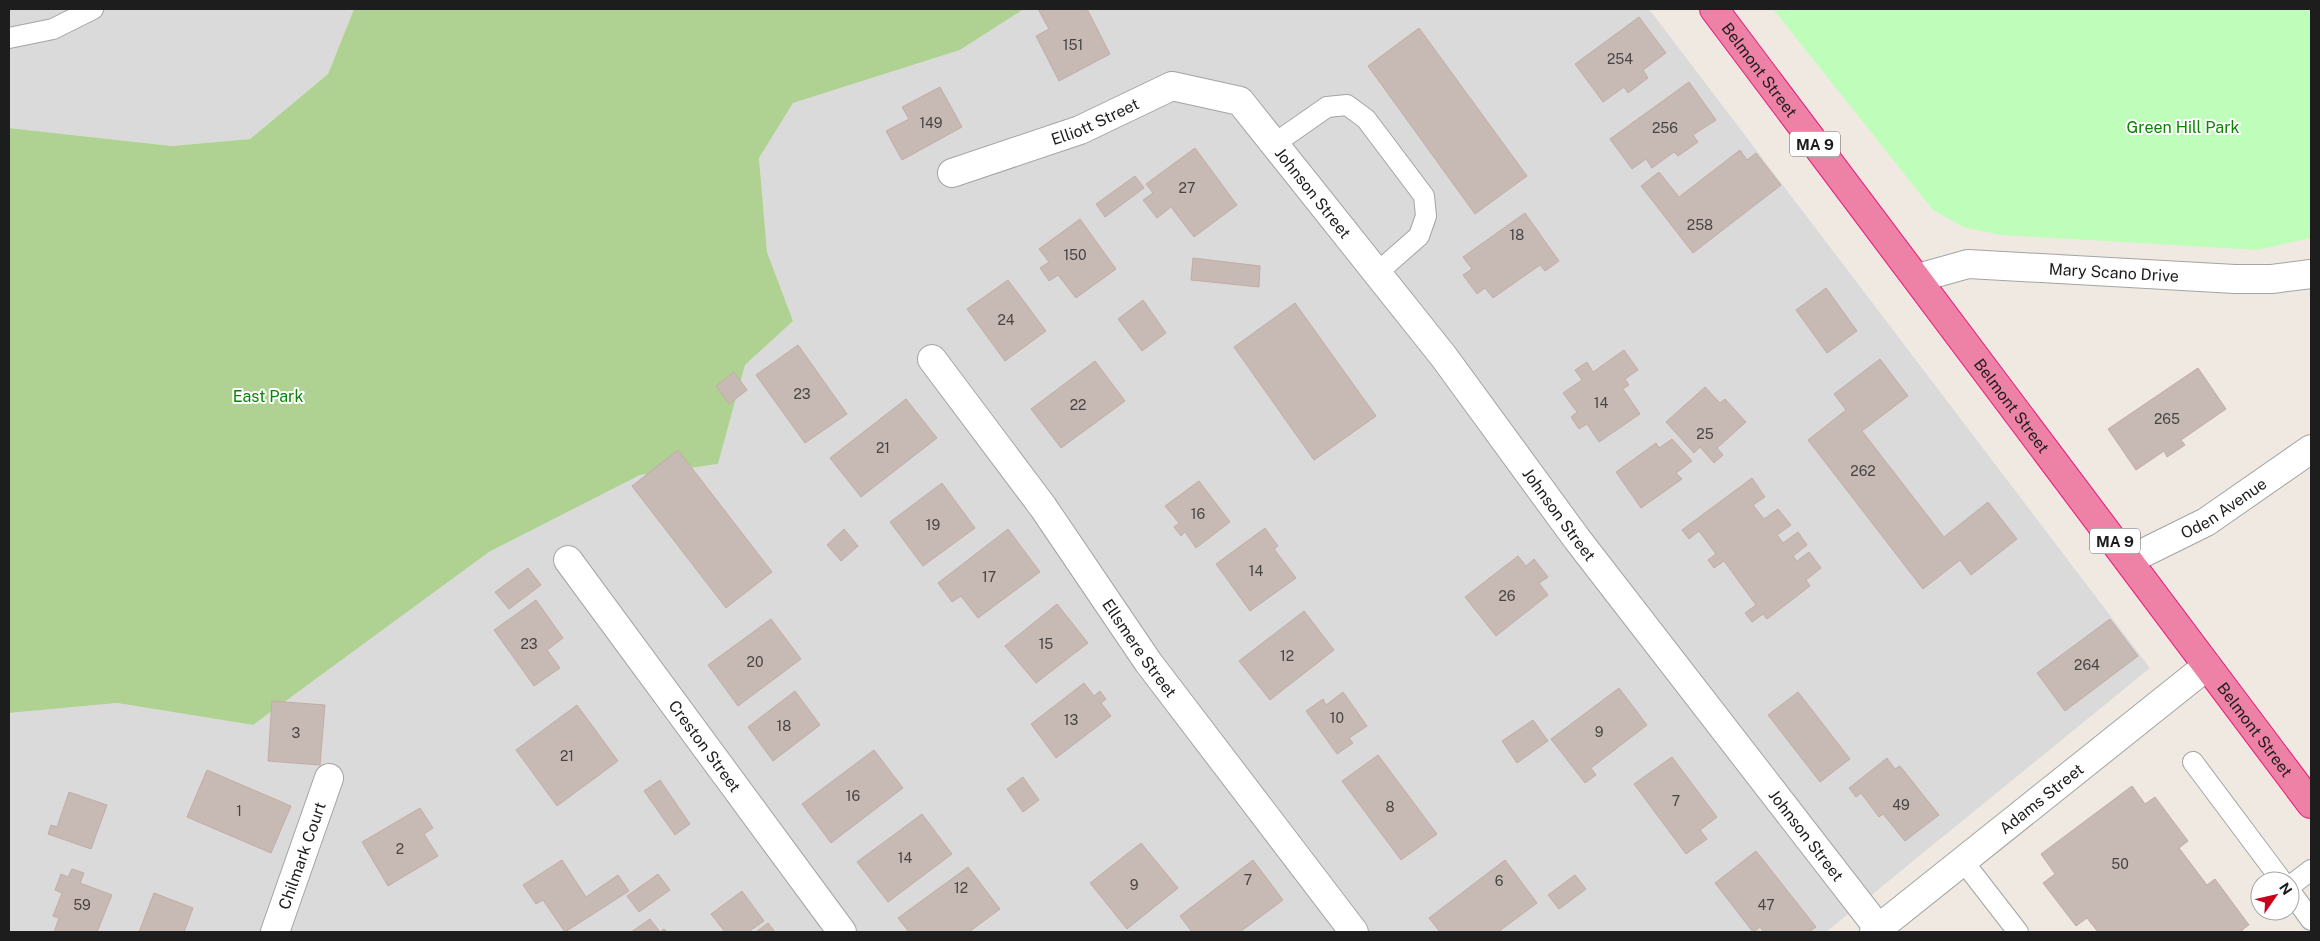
<svg xmlns="http://www.w3.org/2000/svg" width="2320" height="941" viewBox="0 0 2320 941" font-family="'Public Sans',sans-serif">
<rect width="100%" height="100%" fill="#efe9e2"/>
<g fill="#dbdada">
<path d="M9,9H354L328,74L250,139L172,146L9,128Z"/>
<path d="M1024,9H1649L2150,668L1826,932H9V713L117,703L253,725L489,552L640,475L718,464L745,365L793,321L767,252L759,158L793,103L960,50Z"/>
</g>
<path fill="#afd293" d="M354,9H1024L960,50L793,103L759,158L767,252L793,321L745,365L718,464L640,475L489,552L253,725L117,703L9,713V128L172,146L250,139L328,74Z"/>
<path fill="#bffeba" d="M1773,9H2311V238L2257,250L2001,235L1963,227L1933,210Z"/>
<g fill="#c7bab5" stroke="#c2aca3">
<path d="M1038,9H1087L1110,54L1059,81L1036,36L1049,29Z"/>
<path d="M1639,17L1666,53L1643,70L1648,78L1628,93L1624,87L1603,102L1575,64Z"/>
<path d="M1419,28L1527,176L1475,214L1368,66Z"/>
<path d="M1689,82L1716,120L1693,135L1698,142L1678,156L1674,152L1652,168L1646,159L1632,169L1610,139Z"/>
<path d="M940,87L962,127L902,160L886,131L909,119L902,107Z"/>
<path d="M1195,148L1237,205L1194,237L1171,207L1157,218L1143,200L1153,193L1146,184Z"/>
<path d="M1740,150L1747,160L1756,153L1781,185L1693,253L1641,186L1659,172L1679,197Z"/>
<path d="M1135,176L1144,188L1105,217L1096,204Z"/>
<path d="M1525,213L1559,261L1545,271L1540,265L1493,298L1485,288L1477,294L1463,275L1472,269L1463,257Z"/>
<path d="M1080,219L1116,269L1076,298L1058,275L1049,281L1040,268L1049,262L1039,249Z"/>
<path d="M1193,258L1260,266L1259,287L1191,280Z"/>
<path d="M1008,280L1046,331L1005,361L967,309Z"/>
<path d="M1826,288L1857,331L1827,353L1796,310Z"/>
<path d="M1143,300L1166,333L1142,351L1118,319Z"/>
<path d="M1295,303L1376,416L1314,460L1234,347Z"/>
<path d="M798,345L847,414L805,443L756,375Z"/>
<path d="M1624,350L1638,370L1625,379L1629,385L1623,389L1640,414L1599,442L1587,424L1579,429L1571,417L1577,412L1563,393L1582,380L1575,370L1587,362L1593,372Z"/>
<path d="M1880,359L1908,396L1862,431L1944,537L1988,502L2017,539L1971,575L1960,560L1923,589L1808,440L1846,410L1834,394Z"/>
<path d="M1095,361L1125,401L1061,448L1031,409Z"/>
<path d="M2198,368L2226,409L2181,440L2185,445L2167,457L2164,451L2136,470L2108,429Z"/>
<path d="M734,372L747,390L729,404L716,386Z"/>
<path d="M1705,387L1720,403L1725,399L1746,422L1717,448L1723,455L1714,463L1700,447L1694,453L1666,422Z"/>
<path d="M906,399L937,438L861,497L830,458Z"/>
<path d="M1672,439L1692,461L1676,473L1682,479L1641,508L1616,472L1656,443L1659,448Z"/>
<path d="M678,450L772,572L726,608L632,486Z"/>
<path d="M1752,478L1765,497L1753,505L1764,519L1778,509L1791,525L1777,535L1783,543L1798,532L1807,545L1793,556L1797,561L1809,552L1821,568L1806,580L1810,586L1767,619L1763,614L1752,622L1745,613L1756,605L1724,561L1714,568L1708,560L1716,554L1699,531L1689,539L1682,530Z"/>
<path d="M1199,481L1230,522L1196,548L1185,532L1181,536L1174,527L1179,523L1165,506Z"/>
<path d="M942,483L975,528L923,566L890,522Z"/>
<path d="M1265,528L1278,546L1274,549L1296,578L1250,611L1216,564Z"/>
<path d="M844,529L858,546L841,561L827,545Z"/>
<path d="M1008,529L1040,572L978,618L961,596L952,602L938,583Z"/>
<path d="M1518,556L1526,566L1534,559L1548,577L1539,583L1548,595L1496,636L1465,597Z"/>
<path d="M528,568L541,585L509,609L495,592Z"/>
<path d="M536,600L563,638L547,650L560,668L534,686L494,630Z"/>
<path d="M1057,604L1088,643L1036,683L1005,646Z"/>
<path d="M1304,611L1334,650L1270,700L1239,661Z"/>
<path d="M771,619L801,659L738,706L708,665Z"/>
<path d="M2110,619L2138,656L2065,711L2037,673Z"/>
<path d="M1084,683L1094,696L1100,691L1106,699L1101,703L1111,716L1056,758L1031,724Z"/>
<path d="M1619,688L1647,725L1591,768L1596,775L1585,783L1551,739Z"/>
<path d="M795,691L820,725L773,761L748,727Z"/>
<path d="M1343,692L1367,726L1349,738L1353,743L1337,754L1306,711L1323,699L1326,705Z"/>
<path d="M1798,692L1850,759L1820,782L1768,715Z"/>
<path d="M272,701L325,705L320,765L268,761Z"/>
<path d="M577,705L618,761L557,806L516,750Z"/>
<path d="M1533,720L1548,741L1517,763L1502,741Z"/>
<path d="M874,750L903,788L831,843L802,804Z"/>
<path d="M1378,755L1437,834L1401,860L1342,781Z"/>
<path d="M1672,757L1717,817L1700,830L1707,839L1686,854L1634,784Z"/>
<path d="M1887,758L1895,769L1900,766L1939,815L1905,841L1883,814L1879,817L1861,793L1856,797L1849,788Z"/>
<path d="M207,770L291,806L271,853L187,817Z"/>
<path d="M1023,777L1039,800L1023,812L1007,789Z"/>
<path d="M660,780L690,824L675,835L644,791Z"/>
<path d="M2132,786L2145,804L2155,797L2188,841L2179,848L2207,885L2215,879L2249,925L2242,930L2243,932H2098L2087,918L2076,926L2043,883L2055,874L2041,854Z"/>
<path d="M69,792L107,805L91,849L48,834L51,825L57,827Z"/>
<path d="M420,808L433,828L424,834L438,856L388,886L362,842Z"/>
<path d="M922,814L952,854L888,902L857,862Z"/>
<path d="M1141,843L1178,888L1127,929L1090,883Z"/>
<path d="M1756,851L1816,927L1809,932H1764L1760,927L1753,932L1715,883Z"/>
<path d="M562,860L586,897L618,875L629,891L565,932L543,900L536,904L523,885Z"/>
<path d="M1253,860L1283,900L1240,932H1192L1180,916Z"/>
<path d="M1505,860L1537,903L1498,932H1440L1429,918Z"/>
<path d="M968,867L1000,909L969,932H909L898,918Z"/>
<path d="M72,869L84,873L80,883L112,895L97,932H54L59,918L53,916L62,893L55,890L61,874L68,877Z"/>
<path d="M658,874L670,890L639,912L627,896Z"/>
<path d="M1575,875L1586,889L1559,909L1548,895Z"/>
<path d="M742,891L764,921L748,932H725L711,914Z"/>
<path d="M154,893L193,908L184,932H139Z"/>
<path d="M650,919L660,932L664,929L667,932H631Z"/>
<path d="M768,923L775,932H756Z"/>
</g>
<g fill="none" stroke-linecap="round" stroke-linejoin="round">
<defs>
<g id="lane">
<path d="M9,38L53,29L93,9"/>
<path d="M1274,144L1327,107L1347,105L1366,119L1424,196L1426,216L1419,236L1377,273"/>
<path d="M2193,762L2282,881"/>
<path d="M1963,861L2018,932"/>
<path d="M2290,886L2311,870"/>
<path d="M2290,891L2311,920"/>
</g>
<g id="street">
<path id="s1" d="M952,173L1080,130L1172,86L1240,101L1444,357L1577,539L1879,929"/>
<path id="s2" d="M1918,278L1968,264L2235,279H2272L2311,274"/>
<path id="s3" d="M932,359L1043,507L1148,662L1354,932"/>
<path id="s4" d="M568,560L842,932"/>
<path id="s5" d="M2129,560L2206,522L2311,449"/>
<path id="s6" d="M275,932L329,778"/>
<path id="s7" d="M1874,932L2207,666"/>
</g>
<g id="highway">
<path id="s8" d="M1714,9L2311,804"/>
</g>
</defs>
<use href="#lane" stroke="#a4a4a4" stroke-width="22"/>
<use href="#street" stroke="#a4a4a4" stroke-width="30"/>
<use href="#highway" stroke="#e8157c" stroke-width="30"/>
<use href="#lane" stroke="#fff" stroke-width="20"/>
<use href="#street" stroke="#fff" stroke-width="28"/>
<use href="#highway" stroke="#ee82a6" stroke-width="28"/>
</g>
<g text-anchor="middle" dominant-baseline="central" stroke-width="4" stroke-linejoin="round" paint-order="stroke">
<g font-size="14" fill="#484443">
<text x="1073" y="45">151</text>
<text x="1620" y="59">254</text>
<text x="931" y="123">149</text>
<text x="1665" y="128">256</text>
<text x="1187" y="188">27</text>
<text x="1700" y="225">258</text>
<text x="1517" y="235">18</text>
<text x="1075" y="255">150</text>
<text x="1006" y="320">24</text>
<text x="802" y="394">23</text>
<text x="1601" y="403">14</text>
<text x="1078" y="405">22</text>
<text x="2167" y="419">265</text>
<text x="1705" y="434">25</text>
<text x="883" y="448">21</text>
<text x="1863" y="471">262</text>
<text x="1198" y="514">16</text>
<text x="933" y="525">19</text>
<text x="1256" y="571">14</text>
<text x="989" y="577">17</text>
<text x="1507" y="596">26</text>
<text x="529" y="644">23</text>
<text x="1046" y="644">15</text>
<text x="1287" y="656">12</text>
<text x="755" y="662">20</text>
<text x="2087" y="665">264</text>
<text x="1337" y="718">10</text>
<text x="1071" y="720">13</text>
<text x="784" y="726">18</text>
<text x="1599" y="732">9</text>
<text x="296" y="733">3</text>
<text x="567" y="756">21</text>
<text x="853" y="796">16</text>
<text x="1676" y="801">7</text>
<text x="1901" y="805">49</text>
<text x="1390" y="807">8</text>
<text x="239" y="811">1</text>
<text x="400" y="849">2</text>
<text x="905" y="858">14</text>
<text x="2120" y="864">50</text>
<text x="1248" y="880">7</text>
<text x="1499" y="881">6</text>
<text x="1134" y="885">9</text>
<text x="961" y="888">12</text>
<text x="82" y="905">59</text>
<text x="1766" y="905">47</text>
</g>
<g fill="#fff" stroke="#616161" stroke-width="1">
<rect x="1790" y="131.5" width="50" height="25" rx="4"/>
<rect x="2090" y="528.5" width="50" height="25" rx="4"/>
</g>
<g font-size="15" font-weight="bold" fill="#1d1d1d">
<text x="1815" y="144">MA 9</text>
<text x="2115" y="541">MA 9</text>
</g>
<g font-size="16" fill="#1d1d1d" stroke="#fff">
<text stroke="none"><textPath href="#s8" startOffset="76">Belmont Street</textPath></text>
<text stroke="none"><textPath href="#s1" startOffset="152">Elliott Street</textPath></text>
<text stroke="none"><textPath href="#s1" startOffset="424">Johnson Street</textPath></text>
<text stroke="none"><textPath href="#s2" startOffset="198">Mary Scano Drive</textPath></text>
<text stroke="none"><textPath href="#s8" startOffset="496">Belmont Street</textPath></text>
<text stroke="none"><textPath href="#s5" startOffset="108">Oden Avenue</textPath></text>
<text stroke="none"><textPath href="#s1" startOffset="829">Johnson Street</textPath></text>
<text stroke="none"><textPath href="#s3" startOffset="356">Ellsmere Street</textPath></text>
<text stroke="none"><textPath href="#s8" startOffset="901">Belmont Street</textPath></text>
<text stroke="none"><textPath href="#s4" startOffset="231">Creston Street</textPath></text>
<text stroke="none"><textPath href="#s7" startOffset="214">Adams Street</textPath></text>
<text stroke="none"><textPath href="#s1" startOffset="1234">Johnson Street</textPath></text>
<text stroke="none"><textPath href="#s6" startOffset="81">Chilmark Court</textPath></text>
</g>
<g font-size="16" fill="#0a8402" stroke="#fff">
<text x="2183" y="127">Green Hill Park</text>
<text x="268" y="396">East Park</text>
</g>
</g>
<rect width="2320" height="941" fill="none" stroke="#1d1d1d" stroke-width="20"/>
<g transform="translate(2275 896) rotate(56)"><circle r="24" fill="#ffffff" stroke="#a5a5a5"/>
<path d="M0-4L9 19L0 12L-9 19Z" fill="#ca001d"/>
<text y="-8" font-size="14" font-weight="bold" text-anchor="middle" fill="#1d1d1d">N</text>
</g>
</svg>
